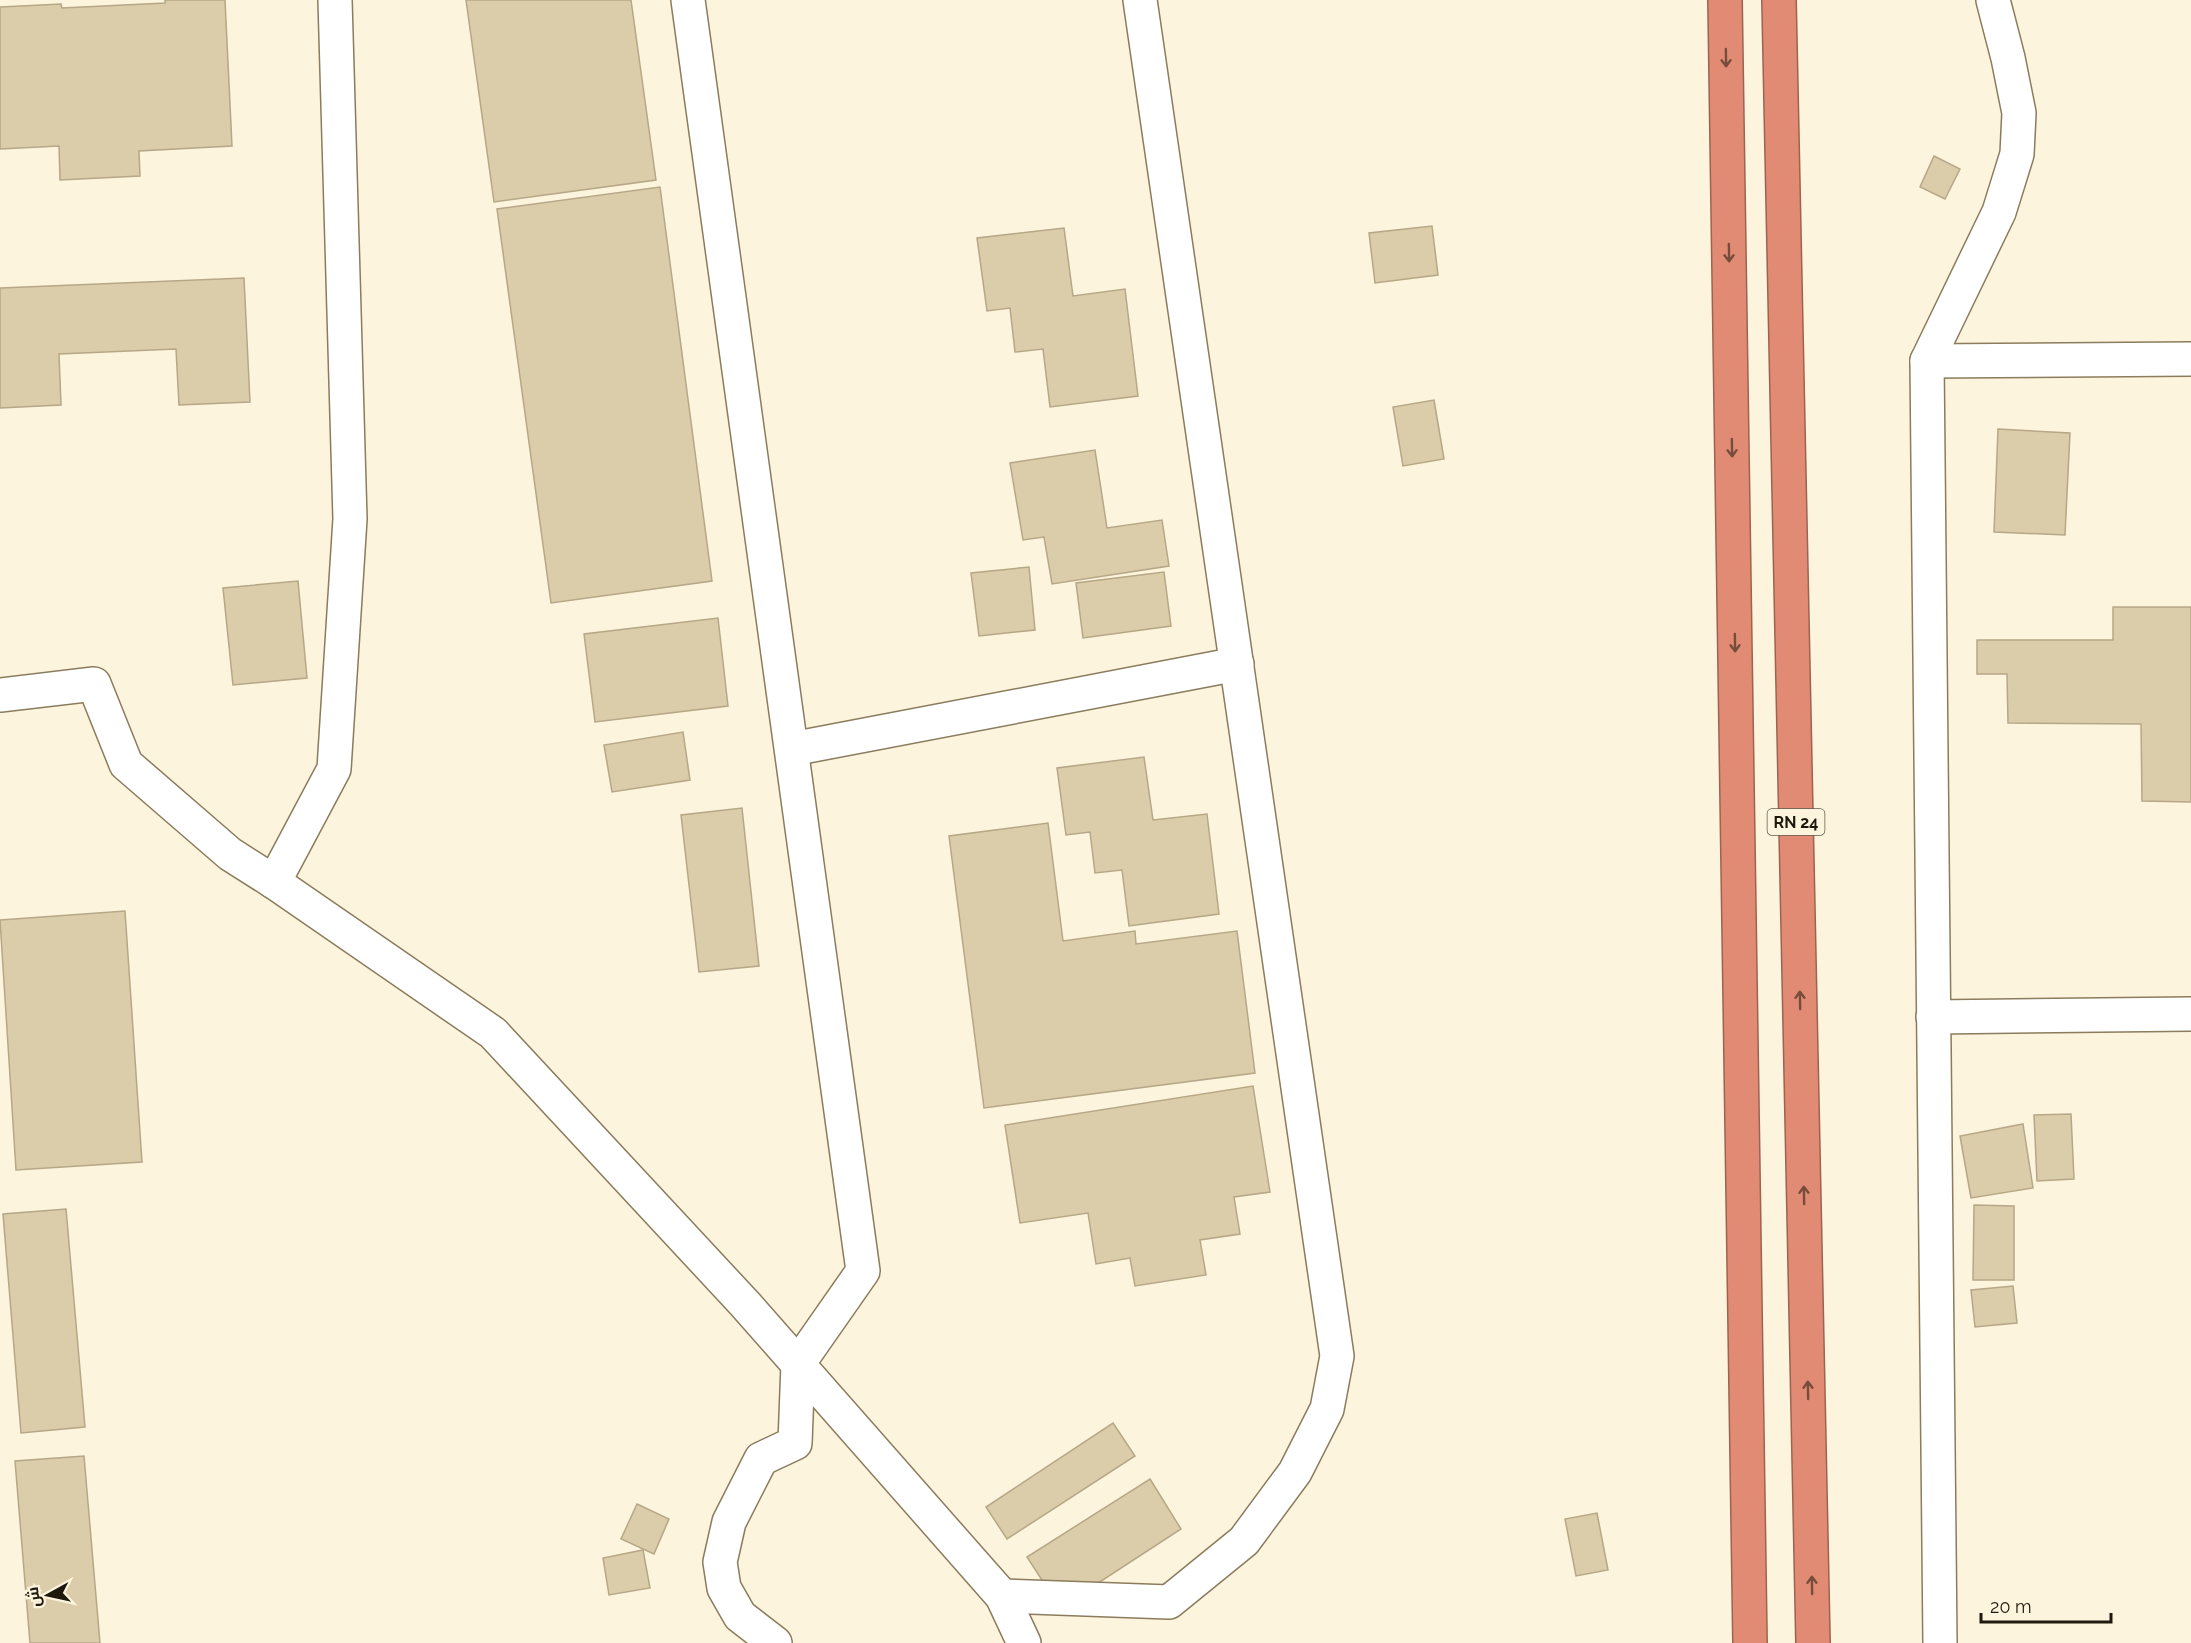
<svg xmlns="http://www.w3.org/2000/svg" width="2191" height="1643" viewBox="0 0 2191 1643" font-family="Raleway,Cairo,sans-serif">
<rect width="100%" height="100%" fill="#fdf4de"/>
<g fill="#dbccaa" stroke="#b6a786" stroke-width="1.5">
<path d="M165,0H225L232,146L139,151L140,176L60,180L59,146L0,149V7L61,4L62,8L165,3Z"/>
<path d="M466,0H631L656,180L494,202Z"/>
<path d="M1934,156L1960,169L1945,199L1920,187Z"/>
<path d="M660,187L712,581L551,603L497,209Z"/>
<path d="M1432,226L1438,275L1375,283L1369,233Z"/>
<path d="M1064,228L1073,296L1125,289L1138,396L1050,407L1043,349L1015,352L1010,308L987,311L977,238Z"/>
<path d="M244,278L250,402L179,405L176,349L59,354L61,405L0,408V288Z"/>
<path d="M1434,400L1444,459L1403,466L1393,407Z"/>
<path d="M1998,429L2070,433L2065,535L1994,532Z"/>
<path d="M1095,450L1107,528L1162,520L1169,566L1052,584L1044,537L1023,540L1010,463Z"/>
<path d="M1029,567L1035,630L979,636L971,573Z"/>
<path d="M1164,572L1171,626L1083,638L1076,583Z"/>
<path d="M298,581L307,678L233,685L223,588Z"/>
<path d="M2113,607H2191V802L2142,801L2141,724L2008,723L2007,674H1977V640H2113Z"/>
<path d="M718,618L728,706L595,722L584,634Z"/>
<path d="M683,732L690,780L612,792L604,745Z"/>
<path d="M1144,757L1153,820L1207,814L1219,914L1129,926L1122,870L1095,873L1090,832L1066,835L1057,768Z"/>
<path d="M742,808L759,966L699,972L681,815Z"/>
<path d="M1048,823L1063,941L1135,931L1136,944L1237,931L1255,1073L984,1108L949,836Z"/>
<path d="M125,911L142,1162L16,1170L0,920Z"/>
<path d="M1253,1086L1270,1192L1234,1197L1240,1234L1200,1240L1206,1275L1135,1286L1130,1258L1096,1264L1088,1213L1020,1223L1005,1125Z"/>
<path d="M2071,1114L2074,1179L2037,1181L2034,1115Z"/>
<path d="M2023,1124L2033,1188L1971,1198L1960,1136Z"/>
<path d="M1974,1205L2014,1206V1280H1973Z"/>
<path d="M66,1209L85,1427L21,1433L3,1214Z"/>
<path d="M2013,1286L2017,1323L1975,1327L1971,1290Z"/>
<path d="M1113,1423L1135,1456L1007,1539L986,1507Z"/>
<path d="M84,1456L100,1643H30L15,1461Z"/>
<path d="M1150,1479L1181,1529L1060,1608L1027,1557Z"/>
<path d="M637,1504L669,1519L654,1554L621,1539Z"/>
<path d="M1597,1513L1608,1570L1576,1576L1565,1519Z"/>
<path d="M643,1550L650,1588L609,1595L603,1558Z"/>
</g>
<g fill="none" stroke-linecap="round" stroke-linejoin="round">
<defs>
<g id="minor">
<path d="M688,0L863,1271L798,1364L795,1443L761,1459L729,1522L720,1562L724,1588L740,1616L775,1643"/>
<path d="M1927,361L2191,359"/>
<path d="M0,695L94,684L126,764L230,854L274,882L493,1033L745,1304L1002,1596L1024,1643"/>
<path d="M792,749L1237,664"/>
<path d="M274,882L334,769L350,519L335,0"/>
<path d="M1933,1017L2191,1014"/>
<path d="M1002,1596L1169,1602L1244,1541L1295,1472L1327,1409L1337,1356L1140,0"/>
<path d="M1940,1643L1927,361L1999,212L2017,154L2019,113L2008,58L1993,0"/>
</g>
<g id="highway">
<path d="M1725,0L1750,1643"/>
<path d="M1779,0L1813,1643"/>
</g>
</defs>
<use href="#minor" stroke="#8a7c5c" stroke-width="36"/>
<use href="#highway" stroke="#9d6350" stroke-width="36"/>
<use href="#minor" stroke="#fff" stroke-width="33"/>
<use href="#highway" stroke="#e18b74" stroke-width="33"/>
</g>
<defs><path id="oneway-shaft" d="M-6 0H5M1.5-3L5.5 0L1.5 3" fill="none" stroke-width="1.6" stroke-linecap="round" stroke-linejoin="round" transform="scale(1.5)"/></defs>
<g stroke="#764c3b">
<use href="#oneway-shaft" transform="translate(1726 58) rotate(89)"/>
<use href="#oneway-shaft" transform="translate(1729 253) rotate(89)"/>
<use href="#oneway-shaft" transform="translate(1732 448) rotate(89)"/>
<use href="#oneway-shaft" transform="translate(1735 643) rotate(89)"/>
<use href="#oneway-shaft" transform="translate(1800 1000) rotate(-91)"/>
<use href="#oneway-shaft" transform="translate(1804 1195) rotate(-91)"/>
<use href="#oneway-shaft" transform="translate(1808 1390) rotate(-91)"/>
<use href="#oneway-shaft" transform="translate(1812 1585) rotate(-91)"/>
</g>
<g text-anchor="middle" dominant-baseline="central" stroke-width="4.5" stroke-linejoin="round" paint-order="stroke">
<rect fill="#fdf4de" stroke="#615b4b" stroke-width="1.5" x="1767.5" y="809" width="57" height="26" rx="4.5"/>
<g font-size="16" font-weight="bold" fill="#1e190c">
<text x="1796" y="822">RN 24</text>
</g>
</g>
<g transform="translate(48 1595) rotate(262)" stroke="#fdf4de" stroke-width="4.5" paint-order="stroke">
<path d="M0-4.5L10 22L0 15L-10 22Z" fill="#1e190c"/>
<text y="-9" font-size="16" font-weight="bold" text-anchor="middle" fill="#1e190c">ش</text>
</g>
<path d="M1981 1613v9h130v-9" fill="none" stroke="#1e190c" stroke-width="3"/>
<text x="1990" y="1613" font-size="18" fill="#1e190c" stroke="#fdf4de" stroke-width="4.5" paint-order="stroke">20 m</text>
</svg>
